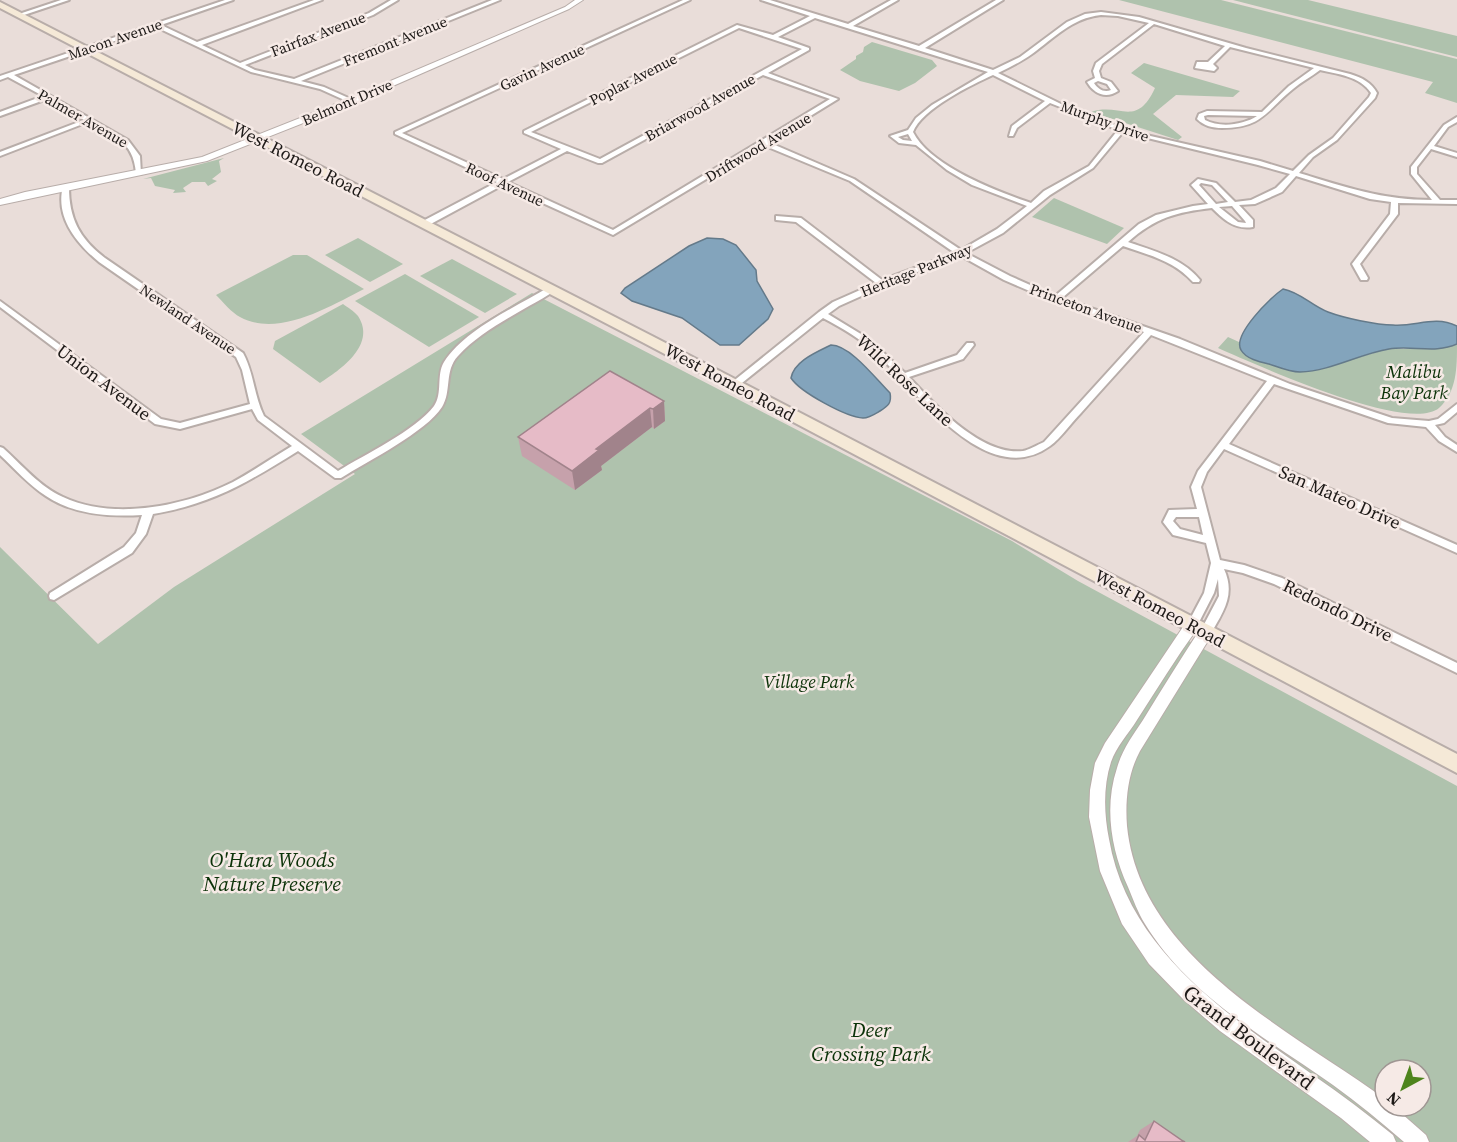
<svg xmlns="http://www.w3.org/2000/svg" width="1457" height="1142" viewBox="0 0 1457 1142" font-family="'Source Serif 4',serif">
<rect width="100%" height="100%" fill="#e9ddd9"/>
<g fill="#afc2ad" fill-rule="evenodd">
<path d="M1119,0H1221L1457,59V103L1425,93L1433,82Z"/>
<path d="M1233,0H1308L1457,36V57Z"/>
<path d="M872,42L932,60L937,66L915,83L899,91L860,81L840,70L856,59V56L863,52L864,47Z"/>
<path d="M1144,63L1240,91L1233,97L1176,95L1153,114L1182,137L1178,140L1091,112C1120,102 1136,129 1155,88L1131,73Z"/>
<path d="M224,158L219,161L221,172L212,179L217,181L208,186L205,182H192L183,188L186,192L173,193L175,190L155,186L151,178L143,179Z"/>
<path d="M1054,198L1124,228L1107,244L1032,217Z"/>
<path d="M358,238L403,264L370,282L325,255Z"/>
<path d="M293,255H307L364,289C331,306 278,338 240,317C232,313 223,302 216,295Z"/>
<path d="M452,259L517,294L485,313L420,276Z"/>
<path d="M405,274L479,317L429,347L355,301Z"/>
<path d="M532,293L1012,541L1078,581L1457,786V1142H0V547L98,644L174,587L355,474L301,434ZM1385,1070H1421V1106H1385Z"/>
<path d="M343,304C347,307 354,311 358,316C377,345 340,370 320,383L273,349L275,341Z"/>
<path d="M1228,337L1239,342L1240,349L1246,356L1297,372L1316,370L1387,349H1437L1457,344C1457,367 1457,392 1439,408C1408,434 1255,364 1218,348Z"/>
</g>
<g fill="#83a4bc" stroke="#647a8a" stroke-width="1.5">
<path d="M707,238L723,239L736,245L756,270L757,281L773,309L768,319L739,345H720L682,318L632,301L621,293L625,288L689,246Z"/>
<path d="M1283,289C1300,292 1312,306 1328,312C1344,318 1376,325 1393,325C1416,327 1434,315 1457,326V344C1436,354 1411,345 1389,349C1359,354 1331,371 1300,372C1290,372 1278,367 1269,364C1260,362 1246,359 1241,350C1232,335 1271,297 1283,289Z"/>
<path d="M831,345C850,345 876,379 890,393C892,403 888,406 880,411C875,414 869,418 863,418C846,417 800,392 791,378C794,361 817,352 831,345Z"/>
</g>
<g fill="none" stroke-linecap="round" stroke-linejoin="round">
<defs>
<g id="minor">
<path d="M61,0H69L21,16L16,15Z"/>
<path d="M225,0H233L161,25L197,42L314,0H322L202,45L240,63L369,13L391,0H398L373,15L245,65L255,70L294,79L492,0H500L301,81L324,87L353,100V102L351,103L320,89L251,72L156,27L14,75L128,140L140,156L141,174L136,173C133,140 114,137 88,122L0,156V152L84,120L47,99L0,116V112L43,96L8,77L0,80V76Z"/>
<path d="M683,0H690L402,133L503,179L561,149L524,133V131L737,25L773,35L810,16L761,0H770L848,24L891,0H898L853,26L919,46L996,0H1003L925,48L993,70L1020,57L1067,22L1085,14L1101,12L1139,17L1246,48L1350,74C1362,78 1371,82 1377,93L1375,98L1337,140L1313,157L1299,173C1346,187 1382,200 1432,200L1411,174V167L1444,125L1457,117V122L1448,127L1434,146L1457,153V157L1431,149L1417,167V174L1440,200H1457V204L1398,203V214L1360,264L1368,278L1367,280H1361L1352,264L1390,214L1391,202L1370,199L1296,176L1282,192L1255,204L1239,205L1253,220V227C1235,230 1224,220 1212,208C1176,212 1155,218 1128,242C1154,251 1182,258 1200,280L1199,282H1193C1174,261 1149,255 1123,246L1062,298L1180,339L1290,384L1392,418L1429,421L1438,419L1457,404V412L1444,423L1435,425L1445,437L1457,445V452L1439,441L1426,427L1388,423L1274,384L1229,444L1457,545V553L1224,449L1207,472L1201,487L1220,560L1244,565L1282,578L1457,663V673L1274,584L1243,573L1224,569C1236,595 1223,612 1210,635H1202L1200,632L1219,596L1218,579L1214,593L1196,628H1188L1187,625L1204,593L1211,563L1206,543L1173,535L1163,522L1169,510L1197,509L1191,487L1198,471L1267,381L1151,335C1128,361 1104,387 1081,413C1071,423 1061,438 1050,446C987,492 916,390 876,353C861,339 842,328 823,318L737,387H731V383L819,312L833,302L876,283L796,222L776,220V216L801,218L882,280L955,253L850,181L763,145L613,235L503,185L427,226H421V222L497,182L395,134V132ZM1101,15L1118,16L1149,23L1096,63L1093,71L1095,78L1087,82C1094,94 1106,99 1118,91L1111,82L1101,78L1099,71L1102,64L1154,24L1225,46L1208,62H1197L1195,68L1214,71L1217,68L1213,64L1230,47L1314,68L1289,86L1262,112L1207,111L1199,114L1197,119C1204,126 1213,128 1222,128C1262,128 1266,111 1293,89C1301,82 1311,77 1320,70C1337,74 1360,76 1371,93L1369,97L1333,138L1309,155L1293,171L1260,161L1133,132L1063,105L998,73C1010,67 1021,62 1032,54C1054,38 1072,18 1101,15ZM815,18L988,72L932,105L916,118L908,130L890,136L899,143L916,145L947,170L972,185L1027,206L997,229L961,250L854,179L768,142L838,99L768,73L809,50V48L778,37ZM739,28L802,49L600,159L531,132ZM763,75L830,99L613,230L508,182L567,151L598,163H602ZM993,75L1045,101L1012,126L1009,136H1013L1017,128L1050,103L1118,130L1089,166L1044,191L1031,203C996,191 930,166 913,132C922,109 971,85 993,75ZM1098,81L1107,84L1111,90C1104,93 1098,89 1094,83ZM1208,115L1257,116C1243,125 1220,128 1205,120L1204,116ZM1123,132L1258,165L1290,174L1276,188L1251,200L1235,202L1216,183L1198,179L1191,185L1208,204L1193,206L1156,215L1139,224L1055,296L1010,276L966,253L1003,233L1050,195L1093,168ZM908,134L912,141L903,140L898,137ZM1201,183L1212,185L1228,202L1216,204L1199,185ZM1232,206L1245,221L1246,223L1238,222L1219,207ZM961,256L1004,280L1053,301L1144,332L1044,442C1037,445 1029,450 1023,451C981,456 935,405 909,377L963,359L974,345L973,343H967L957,355L905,373L869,339L828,314L839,306L906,276ZM1176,517H1199L1203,535L1180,529L1173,521Z"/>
<path d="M63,186L69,187C69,219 80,239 105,258L243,353C254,373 254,396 264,416L338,471C364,455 416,430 434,406C443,393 436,375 444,362C465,329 516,307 549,287H552L556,289C548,296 538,301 529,306C505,320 477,335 458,356C444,371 452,391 442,407C426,432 368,461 341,478H335L298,451C248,482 213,504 153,514L146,534L132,553L54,600L50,599L49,596L50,593L124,547L136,533L142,515C110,517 74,515 46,496C29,485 15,469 0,455V447L3,448C22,465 40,487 63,497C114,521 185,506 233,482C253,471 272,458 292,446L258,420L252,409L180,429L155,424L0,307V301L161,419L180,423L250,404L242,370L236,357L99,262C76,243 55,217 63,186Z"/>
</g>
<g id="tertiary">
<path d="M575,0H583L569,9L354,103L207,161L0,205V199L25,192L202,157L348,99L565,7Z"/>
<path d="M1192,619L1197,621L1199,625L1197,629C1176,658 1157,689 1137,720C1129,733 1116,747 1111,762C1103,787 1104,814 1109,839C1128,950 1228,1015 1313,1075C1341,1094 1367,1114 1393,1135L1396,1142H1370L1341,1118L1220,1031L1183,999L1149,964L1122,924L1100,871L1089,817L1090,790L1095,763L1105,743L1187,621Z"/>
<path d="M1206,626L1211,628L1213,632L1211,636L1140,751C1128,773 1125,800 1127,826C1140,958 1290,1030 1385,1099V1106H1393L1426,1135L1429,1142H1404C1381,1122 1358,1103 1333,1085C1266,1038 1189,996 1145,924C1138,913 1133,899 1128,887C1111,850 1104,807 1117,768C1122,750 1133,735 1143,720C1162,689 1181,658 1201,628Z"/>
</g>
<path id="secondary" d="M0,2L654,337L1457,754V773L644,343L0,8Z"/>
</defs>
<use href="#minor" stroke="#b8ada9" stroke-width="4"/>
<use href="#tertiary" stroke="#b8ada9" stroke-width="2"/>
<use href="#secondary" stroke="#b8ada9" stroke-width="4"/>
<use href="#minor" fill="#fff" fill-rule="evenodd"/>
<use href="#tertiary" fill="#fff" fill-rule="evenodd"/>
<use href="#secondary" fill="#f5e9d7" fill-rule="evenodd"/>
</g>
<g fill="#c6a1ab">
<path d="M664,401L665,421L654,429L652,427L601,466L602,470L575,490L522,456L518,437Z"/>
<path d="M1154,1121L1183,1141L1185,1142H1128L1137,1136L1140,1130Z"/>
</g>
<g fill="#a1838b">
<path d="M664,401L665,421L654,429L653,409Z"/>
<path d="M650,408L652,427L601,466L602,470L575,490L572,471L596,449Z"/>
</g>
<g fill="#e6bbc7" stroke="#a1838b" stroke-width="1.5">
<path d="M610,371L664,401L653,409L650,408L596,449L599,450L572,471L518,437Z"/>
<path d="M1154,1121L1183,1141L1185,1142H1136L1139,1135L1145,1140Z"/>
</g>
<g text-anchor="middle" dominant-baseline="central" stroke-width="5" stroke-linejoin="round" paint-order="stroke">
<g font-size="15" fill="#1d1917" stroke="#f6eae6">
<text transform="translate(318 34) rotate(-21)">Fairfax Avenue</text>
<text transform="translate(115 39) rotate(-19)">Macon Avenue</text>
<text transform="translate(395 41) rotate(-22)">Fremont Avenue</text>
<text transform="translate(542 67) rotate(-25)">Gavin Avenue</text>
<text transform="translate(633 79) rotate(-27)">Poplar Avenue</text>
<text transform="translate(347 102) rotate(-23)">Belmont Drive</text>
<text transform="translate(700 107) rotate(-29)">Briarwood Avenue</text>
<text transform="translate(83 118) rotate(30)">Palmer Avenue</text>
<text transform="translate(1105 121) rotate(20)">Murphy Drive</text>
<text transform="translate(758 147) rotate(-31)">Driftwood Avenue</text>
<text transform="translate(505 184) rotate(25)">Roof Avenue</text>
<text transform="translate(916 270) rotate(-22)">Heritage Parkway</text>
<text transform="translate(1086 308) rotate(20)">Princeton Avenue</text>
<text transform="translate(188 319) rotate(34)">Newland Avenue</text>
</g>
<g font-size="18" fill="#1d1917" stroke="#f6eae6">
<text transform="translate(298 159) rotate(27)">West Romeo Road</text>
<text transform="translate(905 380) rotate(43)">Wild Rose Lane</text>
<text transform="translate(104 382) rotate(37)">Union Avenue</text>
<text transform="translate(730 382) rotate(28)">West Romeo Road</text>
<text transform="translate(1340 497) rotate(24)">San Mateo Drive</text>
<text transform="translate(1160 608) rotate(28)">West Romeo Road</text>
<text transform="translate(1338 610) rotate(26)">Redondo Drive</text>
</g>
<g font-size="18" font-style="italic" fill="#0b3208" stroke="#f6eae6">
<text x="1414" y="371">Malibu<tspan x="1414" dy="21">Bay Park</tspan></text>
<text x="809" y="681">Village Park</text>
</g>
<g font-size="21" font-style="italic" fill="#0b3208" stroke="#f6eae6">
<text x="272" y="859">O'Hara Woods<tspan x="272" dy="24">Nature Preserve</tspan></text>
<text x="871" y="1029">Deer<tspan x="871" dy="24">Crossing Park</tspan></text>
</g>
<g font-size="21" fill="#1d1917" stroke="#f6eae6">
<text transform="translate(1249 1037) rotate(37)">Grand Boulevard</text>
</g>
</g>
<g transform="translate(1403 1088) rotate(221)"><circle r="28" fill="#f6eae6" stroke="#9f9693" stroke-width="1.5"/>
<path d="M0-4.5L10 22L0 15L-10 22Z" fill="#4e841c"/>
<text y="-9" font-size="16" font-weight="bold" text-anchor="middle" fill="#1d1917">N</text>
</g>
</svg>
